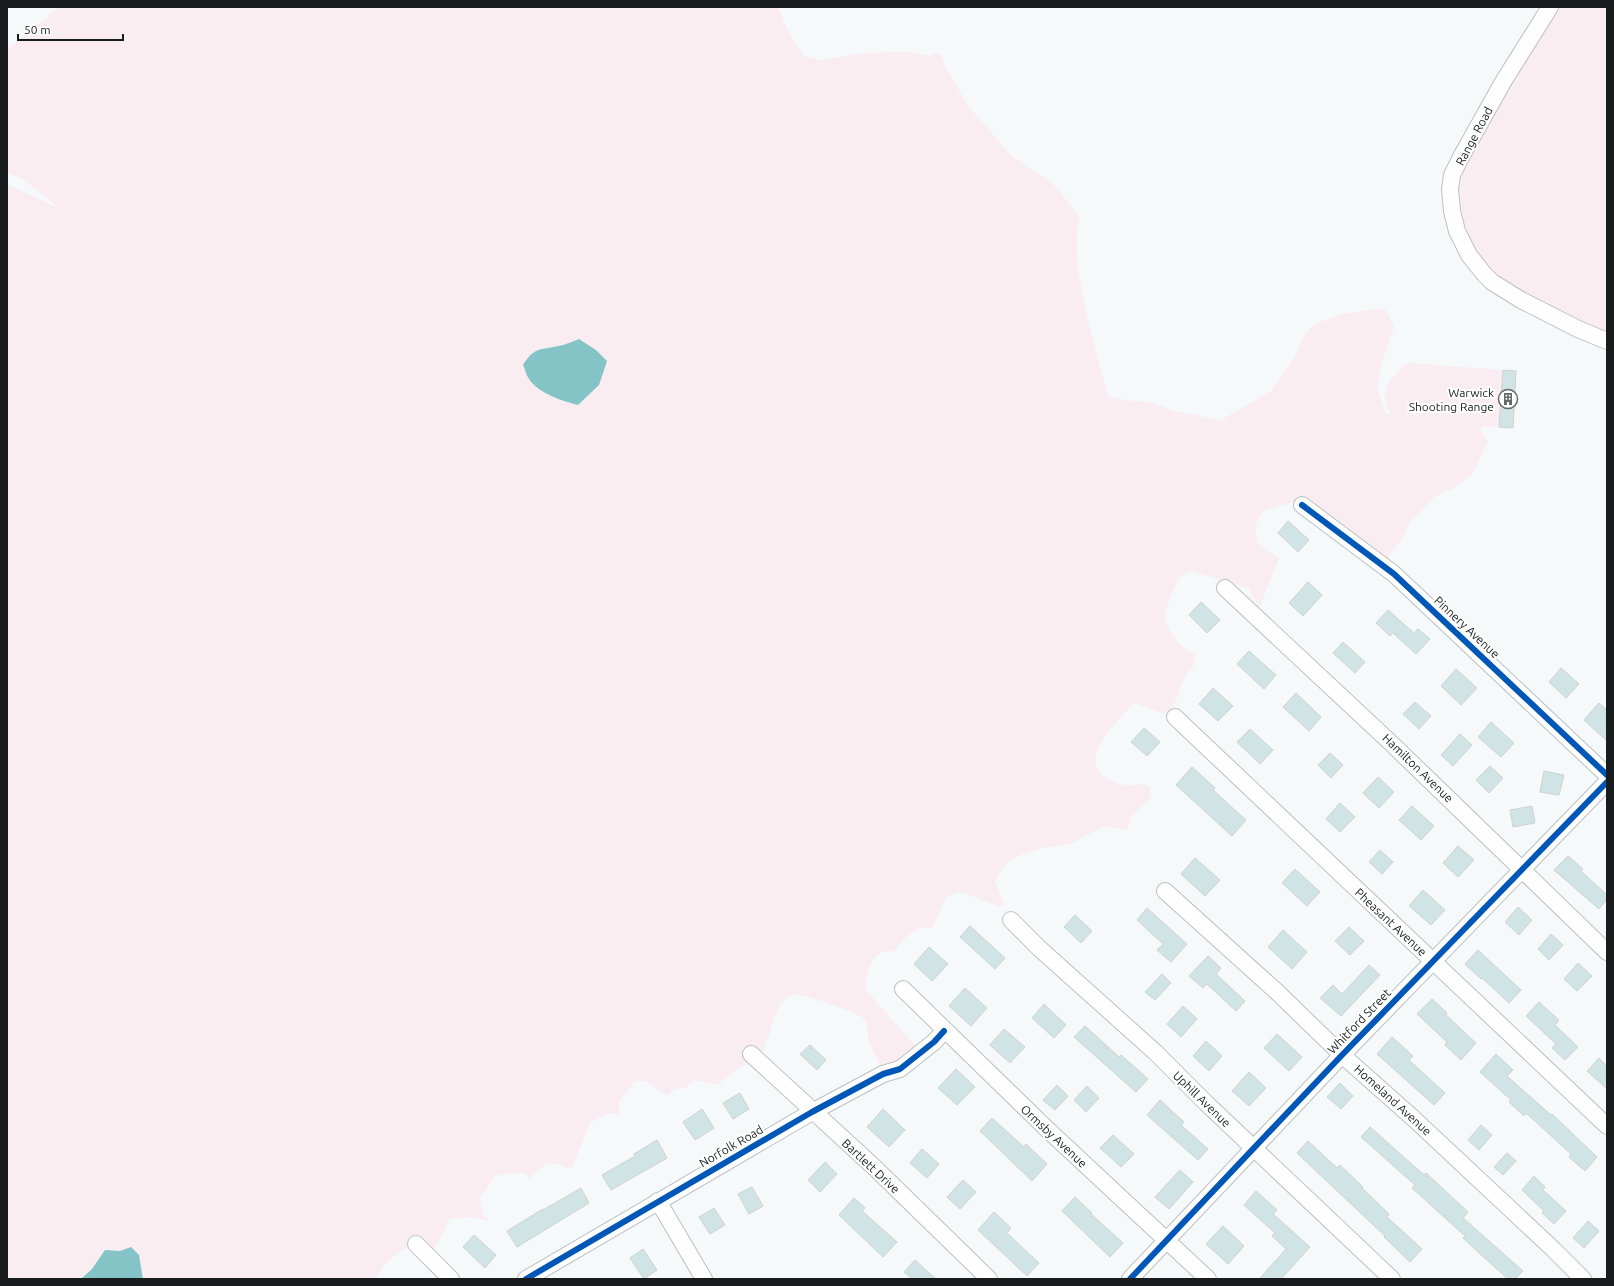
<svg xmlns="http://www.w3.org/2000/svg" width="1614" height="1286" viewBox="0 0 1614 1286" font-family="Ubuntu,sans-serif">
<rect width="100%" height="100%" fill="#f5f9f9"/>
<g fill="#faedf1" fill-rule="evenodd">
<path d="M59,7H778L792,39L805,56L821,60L866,53L910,52L930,56L933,53L941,55L944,64L967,104L975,114L1012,156L1052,183L1080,216C1072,250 1080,282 1087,316C1094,343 1100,369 1109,396L1133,402V400L1153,403L1174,411L1221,420L1271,391L1295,357L1305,334L1314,324L1343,314L1375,309L1386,310L1394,327L1381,365L1377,389L1386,414H1391C1381,398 1383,385 1397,373C1402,368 1402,365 1409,363L1503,370L1499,427L1481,426V432L1488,441L1472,475L1453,489L1435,496L1411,521L1402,539L1383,563L1301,500L1263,511L1255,526L1258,544L1279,558L1259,609L1249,588L1192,571L1178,579C1174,590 1168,601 1166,612C1163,630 1181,647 1195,655L1193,667C1178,679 1181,705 1164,714L1138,704L1132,705C1117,723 1073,761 1110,780C1121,785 1130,788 1142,783L1151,788L1150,799L1132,815L1127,831L1113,827H1103L1070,844L1042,848L1018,856L1003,867L995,881L1004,904L1000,907L964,893L957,892L946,898L932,928H919L905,938L894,951C890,952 884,951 881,953C868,960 866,977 866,990L917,1048L883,1072L868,1039L867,1023L861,1016C847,1011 806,993 793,995C780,998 773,1018 771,1029C768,1041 760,1049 764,1061L741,1066L717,1085L694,1080L685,1088L675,1089L667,1096L646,1081H635L619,1102V1114H606L590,1123L573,1166L570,1169C551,1160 542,1162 530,1180L528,1176L522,1172L495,1176L480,1198L483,1214L489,1221L473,1217L450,1219L433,1252C428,1250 421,1247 415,1246C400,1246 381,1267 375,1279H143L139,1255L131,1247L120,1251L105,1250L92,1269L81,1279H7V184L59,208L24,180L7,172V50ZM563,344H564L563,401L542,348L559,346Z"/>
<path d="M1548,7H1607V340L1496,285L1451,214L1463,150Z"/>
</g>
<g fill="#84c4c7">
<path d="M579,339L596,350L607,361L599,385L578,405C562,401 538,393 529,379C526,375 525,369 523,365C534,347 540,350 558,346C565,345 571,342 579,339Z"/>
<path d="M131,1247L139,1255L143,1279H81L92,1269L105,1250L120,1251Z"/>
</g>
<g fill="#d1e4e5" stroke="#ced1d1">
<path d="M1503,370L1516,371L1513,428L1499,427Z"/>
<path d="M1288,521L1309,540L1298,552L1278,533Z"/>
<path d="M1308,582L1322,595L1303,616L1289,603Z"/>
<path d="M1201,602L1220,620L1207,633L1189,615Z"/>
<path d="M1388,610L1414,633L1418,629L1430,639L1416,654L1393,633L1390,636L1376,623Z"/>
<path d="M1343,642L1365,662L1355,673L1333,653Z"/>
<path d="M1249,651L1276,675L1264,689L1237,664Z"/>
<path d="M1561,668L1579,684L1566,698L1549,682Z"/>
<path d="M1456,669L1477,688L1461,705L1441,686Z"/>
<path d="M1213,688L1233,706L1218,721L1199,704Z"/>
<path d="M1296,693L1321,717L1309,731L1283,707Z"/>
<path d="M1415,702L1431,716L1419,729L1403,714Z"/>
<path d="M1599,703L1607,710V741L1584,720Z"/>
<path d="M1491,722L1514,743L1501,757L1478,737Z"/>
<path d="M1144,728L1160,742L1147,756L1131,742Z"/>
<path d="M1250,729L1273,750L1260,764L1237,742Z"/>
<path d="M1460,734L1472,745L1453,766L1441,755Z"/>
<path d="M1330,753L1343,765L1331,778L1318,765Z"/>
<path d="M1490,766L1503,778L1489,793L1476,780Z"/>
<path d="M1192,767L1215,788L1213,790L1246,820L1232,836L1176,785Z"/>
<path d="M1544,771L1564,775L1559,795L1540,792Z"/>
<path d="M1378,777L1394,792L1379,808L1363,793Z"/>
<path d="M1340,803L1355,817L1340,832L1326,819Z"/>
<path d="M1412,806L1434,826L1421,840L1399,820Z"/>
<path d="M1532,806L1535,823L1513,827L1510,810Z"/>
<path d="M1458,846L1474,860L1458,877L1443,863Z"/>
<path d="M1380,850L1393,862L1382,874L1369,862Z"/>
<path d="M1568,856L1583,869L1581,871L1607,895V899L1599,909L1554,870Z"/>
<path d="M1195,858L1220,880L1205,896L1181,874Z"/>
<path d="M1295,869L1320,892L1307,906L1282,883Z"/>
<path d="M1423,890L1445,910L1431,925L1409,906Z"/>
<path d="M1518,907L1532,920L1519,935L1505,922Z"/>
<path d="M1147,908L1187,944L1171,962L1157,950L1163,944L1137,920Z"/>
<path d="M1075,915L1092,931L1081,943L1064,927Z"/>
<path d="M970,926L1005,958L995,969L960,937Z"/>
<path d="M1349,927L1364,941L1350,955L1335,941Z"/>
<path d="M1283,930L1307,952L1292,969L1268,947Z"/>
<path d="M1551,934L1563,945L1549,960L1538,949Z"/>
<path d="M929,947L948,964L932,981L914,964Z"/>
<path d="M1478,950L1521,990L1509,1003L1482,978L1481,979L1465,964Z"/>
<path d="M1208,956L1221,968L1216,974L1245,1001L1236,1011L1207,984L1203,988L1189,976Z"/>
<path d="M1578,963L1592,976L1577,991L1564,979Z"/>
<path d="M1369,965L1380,975L1341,1016L1320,998L1333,985L1342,994Z"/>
<path d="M1162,974L1171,983L1155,1000L1145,992Z"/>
<path d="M965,988L987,1008L971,1026L949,1006Z"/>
<path d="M1432,999L1447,1013L1445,1014L1476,1043L1461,1060L1445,1045L1447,1042L1417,1014Z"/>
<path d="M1539,1002L1559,1020L1555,1025L1578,1047L1565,1060L1552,1048L1556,1044L1526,1016Z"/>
<path d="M1044,1004L1066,1025L1054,1038L1032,1018Z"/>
<path d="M1183,1006L1197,1019L1181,1037L1167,1024Z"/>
<path d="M1085,1026L1119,1057L1121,1055L1148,1079L1136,1092L1074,1037Z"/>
<path d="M1004,1029L1025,1047L1010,1063L990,1045Z"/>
<path d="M1277,1034L1302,1057L1289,1071L1264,1048Z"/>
<path d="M1392,1037L1413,1056L1409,1060L1445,1093L1434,1105L1377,1054Z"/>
<path d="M1206,1041L1222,1056L1209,1071L1193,1056Z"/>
<path d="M810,1045L826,1060L817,1070L800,1054Z"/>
<path d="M1496,1054L1513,1070L1507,1076L1551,1115L1552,1114L1597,1157L1585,1171L1569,1157L1571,1154L1526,1113L1524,1116L1509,1102L1511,1100L1480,1072Z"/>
<path d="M1599,1058L1607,1066V1089L1587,1071Z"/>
<path d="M956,1069L975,1087L957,1105L938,1088Z"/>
<path d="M1249,1072L1266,1088L1249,1106L1232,1091Z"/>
<path d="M1340,1083L1353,1096L1341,1109L1327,1097Z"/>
<path d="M1057,1085L1068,1096L1055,1110L1043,1100Z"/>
<path d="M1087,1086L1099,1098L1086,1112L1074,1100Z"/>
<path d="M740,1093L749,1109L733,1119L723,1103Z"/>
<path d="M1160,1100L1184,1122L1181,1125L1208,1149L1198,1160L1147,1115Z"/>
<path d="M702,1109L714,1128L695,1140L683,1122Z"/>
<path d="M883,1109L905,1130L889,1147L867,1127Z"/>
<path d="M992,1118L1024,1147L1026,1144L1047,1164L1032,1181L980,1131Z"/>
<path d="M1481,1125L1492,1135L1479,1150L1468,1140Z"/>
<path d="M1370,1127L1424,1175L1426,1173L1468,1212L1463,1218L1523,1271L1515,1279H1508L1490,1263L1463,1238L1465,1236L1412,1188L1415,1185L1361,1137Z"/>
<path d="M1113,1135L1134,1154L1121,1167L1100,1148Z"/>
<path d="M657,1140L667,1158L611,1190L602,1175L635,1156L634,1154Z"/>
<path d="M1308,1141L1337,1168L1340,1165L1363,1187L1362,1188L1389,1214L1387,1217L1422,1249L1410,1262L1384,1237L1385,1236L1297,1153Z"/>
<path d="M922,1149L939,1164L927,1178L910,1163Z"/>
<path d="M1507,1153L1516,1161L1503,1175L1494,1167Z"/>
<path d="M825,1162L837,1174L820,1192L808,1180Z"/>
<path d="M1180,1170L1193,1182L1169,1209L1155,1197Z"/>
<path d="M1534,1176L1545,1187L1543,1190L1566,1211L1554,1224L1542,1213L1544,1211L1522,1190Z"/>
<path d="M963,1180L976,1192L960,1209L947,1197Z"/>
<path d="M752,1187L763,1206L749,1214L738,1194Z"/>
<path d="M581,1188L589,1203L517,1247L507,1231L543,1209V1210Z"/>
<path d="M1256,1191L1277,1210L1273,1214L1310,1247L1281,1279H1259L1286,1249L1272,1236L1275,1233L1244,1205Z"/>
<path d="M1075,1197L1092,1213L1091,1214L1123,1243L1110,1257L1062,1211Z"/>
<path d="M854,1198L865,1208L862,1211L897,1242L883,1257L839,1215Z"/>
<path d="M714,1208L725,1225L710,1234L699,1217Z"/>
<path d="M994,1212L1011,1228L1007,1233L1039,1263L1027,1276L978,1230Z"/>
<path d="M1588,1221L1599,1231L1584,1248L1573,1238Z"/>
<path d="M1223,1226L1244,1246L1228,1264L1206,1244Z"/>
<path d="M474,1235L496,1255L485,1268L463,1247Z"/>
<path d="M643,1249L657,1270L644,1279L630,1258Z"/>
<path d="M915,1260L936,1279H912L904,1272Z"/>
</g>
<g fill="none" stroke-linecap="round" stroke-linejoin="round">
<defs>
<g id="minor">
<path d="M1550,7L1503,82L1461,157L1452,175L1450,189L1452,211L1457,231L1469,255L1484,274L1492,282L1521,300L1578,329L1607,341"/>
<path d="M1302,505L1394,574L1607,775"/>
<path d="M1225,588L1392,744L1607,952"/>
<path d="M1175,717L1607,1126"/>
<path d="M1165,891L1276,991L1342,1055L1413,1118L1554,1250L1583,1279"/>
<path d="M1011,920L1040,949L1155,1052L1206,1103L1392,1279"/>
<path d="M903,989L1048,1130L1208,1279"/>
<path d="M751,1054L874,1167L989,1279"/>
<path d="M658,1201L704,1279"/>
<path d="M416,1244L451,1279"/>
<path d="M526,1279L812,1112L883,1074L900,1069L934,1042L944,1031"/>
<path d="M1130,1279L1342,1055L1607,782"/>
</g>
</defs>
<use href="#minor" stroke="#bdc0c0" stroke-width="18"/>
<use href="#minor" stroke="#fefefe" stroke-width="16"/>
<defs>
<g id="cycleway">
<path d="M1302,505L1394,574L1607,775"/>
<path d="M526,1279L812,1112L883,1074L900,1069L934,1042L944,1031"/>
<path d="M1130,1279L1342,1055L1607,782"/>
</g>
</defs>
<use href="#cycleway" stroke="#fff" stroke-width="8"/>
<use href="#cycleway" stroke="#0057b8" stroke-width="6"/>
</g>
<defs>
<symbol id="building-ring" viewBox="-11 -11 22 22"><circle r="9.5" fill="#fff" stroke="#666969" stroke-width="1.5"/><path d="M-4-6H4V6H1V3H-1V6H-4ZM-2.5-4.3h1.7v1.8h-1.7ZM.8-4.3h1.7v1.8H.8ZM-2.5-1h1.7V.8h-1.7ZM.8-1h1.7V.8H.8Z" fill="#666969"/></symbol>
</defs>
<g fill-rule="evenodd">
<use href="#building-ring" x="1497" y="388" width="22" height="22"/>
</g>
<g text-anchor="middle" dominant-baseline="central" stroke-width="4" stroke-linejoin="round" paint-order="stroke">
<g font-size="12" fill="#191c1c" stroke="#fff">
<text transform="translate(1474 136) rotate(-62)">Range Road</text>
<text transform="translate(1467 627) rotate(43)">Pinnery Avenue</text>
<text transform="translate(1418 768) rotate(44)">Hamilton Avenue</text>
<text transform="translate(1391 922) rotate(43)">Pheasant Avenue</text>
<text transform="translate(1359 1021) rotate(-46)">Whitford Street</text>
<text transform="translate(1202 1099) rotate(44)">Uphill Avenue</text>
<text transform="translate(1393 1100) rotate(42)">Homeland Avenue</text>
<text transform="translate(1054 1136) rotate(43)">Ormsby Avenue</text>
<text transform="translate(731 1146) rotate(-30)">Norfolk Road</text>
<text transform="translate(871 1166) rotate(43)">Bartlett Drive</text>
</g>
<g font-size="12" fill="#191c1c" stroke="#fff" text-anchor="end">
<text x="1494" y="392">Warwick<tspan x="1494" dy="14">Shooting Range</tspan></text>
</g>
</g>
<rect width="1614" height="1286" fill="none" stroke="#191c1c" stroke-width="16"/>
<path d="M18 34v6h105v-6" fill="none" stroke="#191c1c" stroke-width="2"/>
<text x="24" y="34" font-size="12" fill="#191c1c" stroke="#ffffff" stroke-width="3" paint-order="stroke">50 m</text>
</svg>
